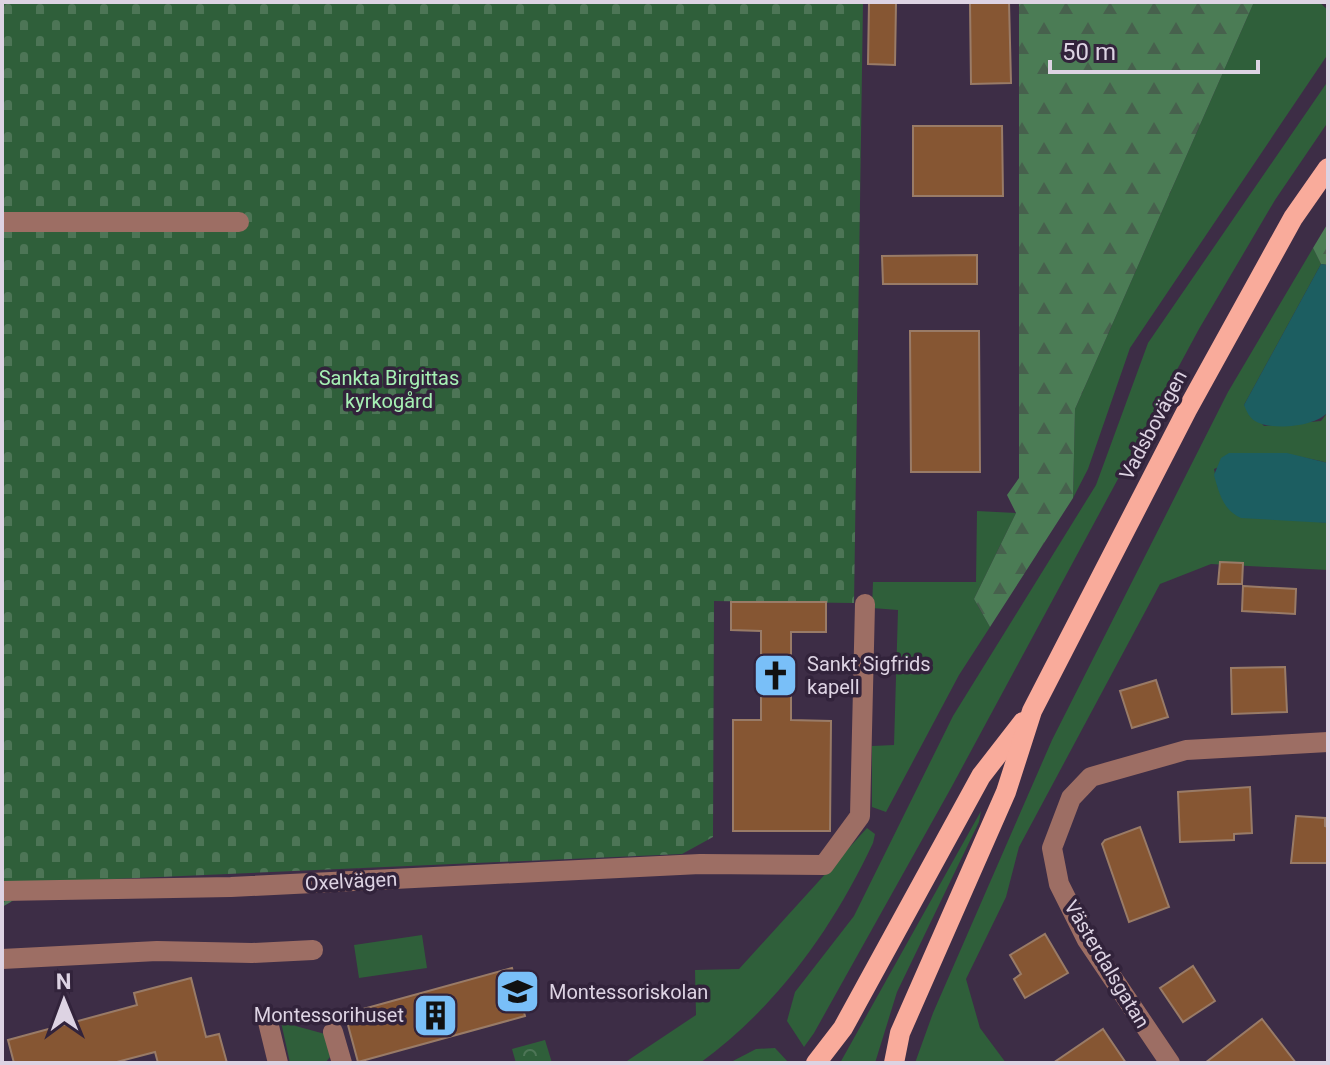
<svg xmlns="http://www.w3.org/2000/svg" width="1330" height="1065" viewBox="0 0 1330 1065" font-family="Roboto,sans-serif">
<defs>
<pattern id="forest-firs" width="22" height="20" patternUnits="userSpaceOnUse" patternTransform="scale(2)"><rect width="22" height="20" fill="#4b7c55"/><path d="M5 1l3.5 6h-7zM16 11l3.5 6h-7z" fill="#47614d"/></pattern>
<pattern id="cemetery-stones" width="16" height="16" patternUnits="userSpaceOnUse" patternTransform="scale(2)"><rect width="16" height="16" fill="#2f5f3a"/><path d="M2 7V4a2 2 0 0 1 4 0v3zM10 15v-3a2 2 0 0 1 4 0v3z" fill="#4d7556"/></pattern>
<pattern id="park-crowns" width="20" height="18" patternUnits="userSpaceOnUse" patternTransform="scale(2)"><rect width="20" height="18" fill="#2f5f3a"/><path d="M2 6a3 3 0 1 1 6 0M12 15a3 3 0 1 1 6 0" fill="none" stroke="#4d7556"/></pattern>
</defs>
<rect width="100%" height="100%" fill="#3d2d46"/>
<g fill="#2f5f3a">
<path d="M1254,2H1319L1328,10V54L1130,348L1088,469L1073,498L1075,409Z"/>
<path d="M1328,81V122L1275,200L1199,329L951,788L814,1033L804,1047L787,1021L795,992L854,916L953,716L1096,485L1148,343Z"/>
<path d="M1313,248L1321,264L1244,405L1264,426L1321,421L1328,412V463C1277,451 1264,448 1214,469L1218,488L1308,521L1328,523V570L1211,564L1160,584L1019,847L1006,897L966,979L980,1028L1006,1063H915L933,1013L1052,740L1228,392Z"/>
<path d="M977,511L1016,513L974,599L990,627L959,675L886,812L872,807V746L894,745L898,610L872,608L873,582H976Z"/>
<path d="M981,811L979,822L897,992L875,1063H840Z"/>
<path d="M867,828L875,834L873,843C833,928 777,1007 700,1063H624L696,1015L695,970L739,969Z"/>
<path d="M422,935L427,968L359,978L354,945Z"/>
<path d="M281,1022L325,1034L330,1057L325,1063H290Z"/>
<path d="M775,1048L789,1063H729L756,1049Z"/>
</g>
<g fill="url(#forest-firs)">
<path d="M1019,2H1254L1075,409L1073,498L990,627L974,599L1016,513L1007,495L1019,478Z"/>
<path d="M1328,223V265L1321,264L1313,248Z"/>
</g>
<path fill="url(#cemetery-stones)" d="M2,2H863L854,603L714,601L713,837L682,854L46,882L2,907Z"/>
<path fill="url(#park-crowns)" d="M545,1040L552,1063H516L512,1049Z"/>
<g fill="#1c5e61">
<path d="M1321,264L1328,265V412C1316,427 1270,431 1255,421C1249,417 1247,412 1244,405Z"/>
<path d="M1229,453H1287L1328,463V523L1241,518C1223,510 1219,493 1214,475L1221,458Z"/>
</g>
<g fill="#865633" stroke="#997b67" stroke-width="2">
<path d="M869,2H896L895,65L868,64Z"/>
<path d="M970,2H1009L1011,83L971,84Z"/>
<path d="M913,126H1002L1003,196H913Z"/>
<path d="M977,255V284H883L882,256Z"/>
<path d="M910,331H979L980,472H911Z"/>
<path d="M1220,562L1243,563L1242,584H1218Z"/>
<path d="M1243,586L1296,589L1295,614L1242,611Z"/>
<path d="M731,602H826V632H791V720L831,721L830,831H733V720H761V631L731,630Z"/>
<path d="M1285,667L1287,712L1232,714L1231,668Z"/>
<path d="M1156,680L1168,717L1132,728L1120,691Z"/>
<path d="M1250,787L1252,833L1234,834V840L1180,842L1178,792Z"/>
<path d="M1296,816L1325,818V826L1328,827V863H1291Z"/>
<path d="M1140,827L1169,907L1129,922L1102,844L1105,840Z"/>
<path d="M1045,934L1068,973L1025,998L1014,979L1021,974L1010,955Z"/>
<path d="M1193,966L1215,1001L1183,1022L1160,988Z"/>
<path d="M512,968L525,1016L358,1062L345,1014Z"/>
<path d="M191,978L206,1037L219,1034L227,1063H158L155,1052L113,1063H14L8,1040L137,1005L134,993Z"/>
<path d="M1262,1019L1296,1063H1205Z"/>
<path d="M1103,1029L1126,1063H1053Z"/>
</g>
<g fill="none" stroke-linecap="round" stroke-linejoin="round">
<g stroke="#9d6e64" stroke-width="20">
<path d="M2,222H239"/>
<path d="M2,891L231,887L700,864L824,865L860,816L865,604"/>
<path d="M2,959L157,951L252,953L313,950"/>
<path d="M267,1018L278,1063"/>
<path d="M333,1032L342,1063"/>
<path d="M1170,1063L1087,940L1059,884L1052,848L1071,798L1091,777L1186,750L1328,742"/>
</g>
<g stroke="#f9ab9b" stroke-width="20">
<path d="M816,1063L843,1028L981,776L1023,722"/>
<path d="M894,1063L900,1033L1006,792L1032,711L1187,410L1293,218L1328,168"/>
</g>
</g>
<defs>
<symbol id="church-square" viewBox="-11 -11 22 22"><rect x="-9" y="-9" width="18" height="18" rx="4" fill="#79bff8" stroke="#32233b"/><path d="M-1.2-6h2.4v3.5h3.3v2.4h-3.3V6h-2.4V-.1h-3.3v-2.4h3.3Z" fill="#111"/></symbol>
<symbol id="school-square" viewBox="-11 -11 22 22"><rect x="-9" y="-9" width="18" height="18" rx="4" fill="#79bff8" stroke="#32233b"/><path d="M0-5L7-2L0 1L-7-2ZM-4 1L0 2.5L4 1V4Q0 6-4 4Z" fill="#111"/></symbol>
<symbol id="building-square" viewBox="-11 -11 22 22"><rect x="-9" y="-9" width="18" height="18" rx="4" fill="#79bff8" stroke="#32233b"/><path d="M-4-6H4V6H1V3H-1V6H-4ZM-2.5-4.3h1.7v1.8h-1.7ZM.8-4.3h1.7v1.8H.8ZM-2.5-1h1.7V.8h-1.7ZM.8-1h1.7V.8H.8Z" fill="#111"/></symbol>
</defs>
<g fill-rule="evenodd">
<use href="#church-square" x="750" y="650" width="51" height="51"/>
<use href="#school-square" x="492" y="966" width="51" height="51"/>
<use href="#building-square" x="410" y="990" width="51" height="51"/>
</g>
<g text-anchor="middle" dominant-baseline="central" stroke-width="7" stroke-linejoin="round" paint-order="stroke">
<g font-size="20" fill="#a6f0b4" stroke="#32233b">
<text x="389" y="378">Sankta Birgittas<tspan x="389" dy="23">kyrkogård</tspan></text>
</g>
<g font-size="20" fill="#ddd3e3" stroke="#32233b">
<text transform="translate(1153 425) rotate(-62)">Vadsbovägen</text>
<text transform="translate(351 881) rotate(-3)">Oxelvägen</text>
<text transform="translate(1107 964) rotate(59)">Västerdalsgatan</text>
</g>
<g font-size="20" fill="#ddd3e3" stroke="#32233b" text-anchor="start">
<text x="807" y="664">Sankt Sigfrids<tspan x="807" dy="23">kapell</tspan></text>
<text x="549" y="992">Montessoriskolan</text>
<text x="404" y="1015" text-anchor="end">Montessorihuset</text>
</g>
</g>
<rect width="1330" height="1065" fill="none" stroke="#ddd3e3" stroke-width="8"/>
<g transform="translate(64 1001) rotate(359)" stroke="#32233b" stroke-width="6" paint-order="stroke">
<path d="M0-6L14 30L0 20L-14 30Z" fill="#ddd3e3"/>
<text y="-12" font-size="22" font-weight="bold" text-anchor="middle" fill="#ddd3e3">N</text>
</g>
<path d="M1050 60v12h208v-12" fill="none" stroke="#ddd3e3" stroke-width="4"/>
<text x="1062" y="60" font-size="24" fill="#ddd3e3" stroke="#32233b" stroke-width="6" paint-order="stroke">50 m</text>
</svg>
